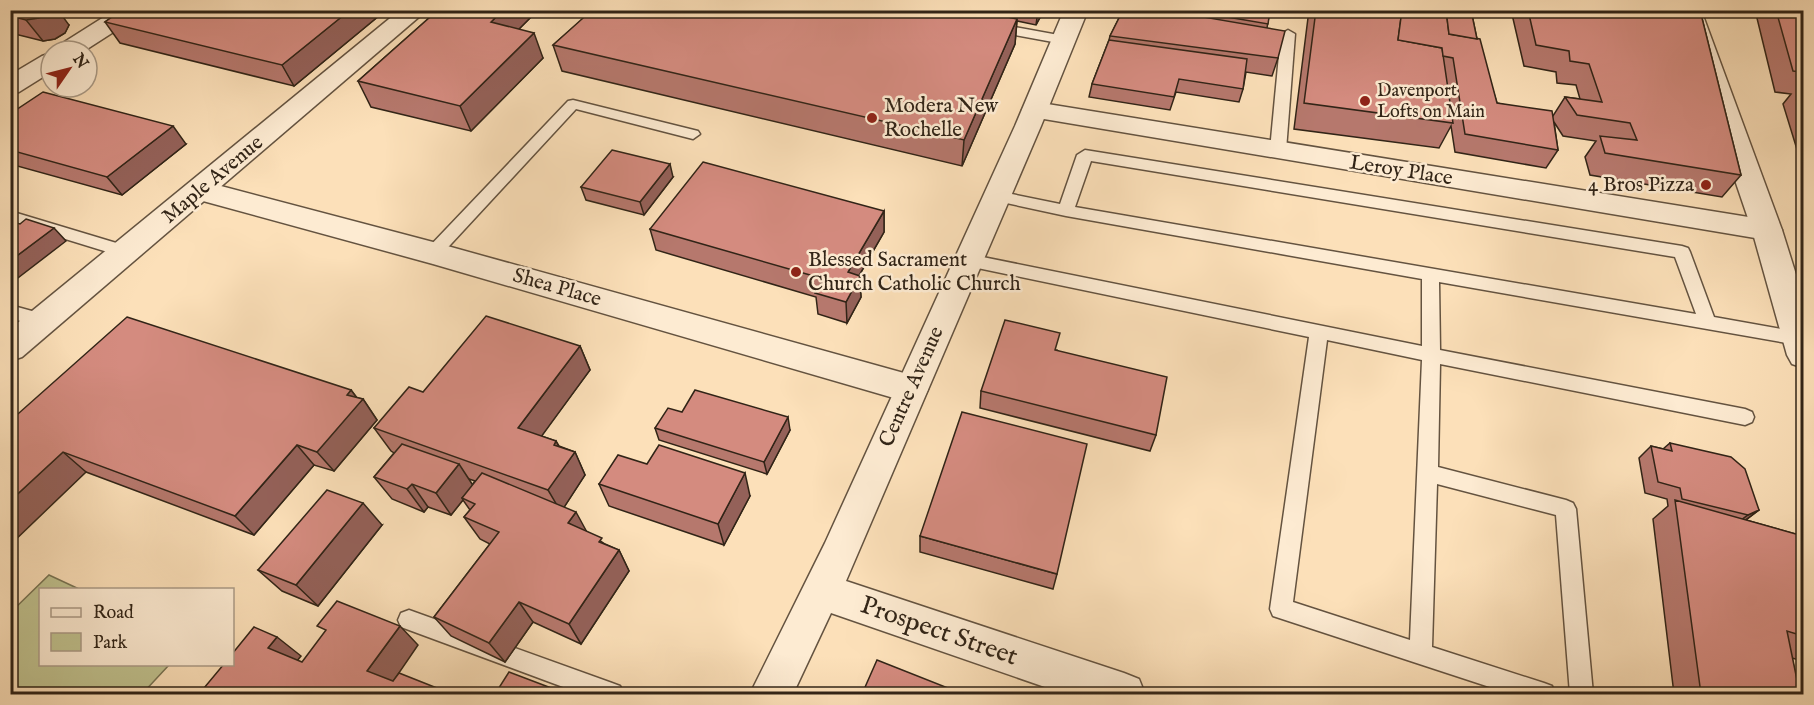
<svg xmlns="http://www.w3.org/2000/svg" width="1814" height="705" viewBox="0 0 1814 705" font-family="'IM FELL English',serif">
<rect width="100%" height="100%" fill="#fce0b9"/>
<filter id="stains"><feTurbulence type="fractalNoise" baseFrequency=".00333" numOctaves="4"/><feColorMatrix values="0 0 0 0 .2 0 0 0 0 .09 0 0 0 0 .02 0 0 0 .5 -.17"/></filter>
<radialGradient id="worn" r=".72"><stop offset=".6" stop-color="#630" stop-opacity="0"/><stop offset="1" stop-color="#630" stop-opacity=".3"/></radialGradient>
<path fill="#c0c28f" stroke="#787353" stroke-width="1.5" d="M49,575L79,589L40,590V664L169,665L142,694H11V612Z"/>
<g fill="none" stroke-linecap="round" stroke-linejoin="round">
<defs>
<g id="service">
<path d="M993,23L1064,36L1071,40L1064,44L988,30L986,27Z"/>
<path d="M1288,30L1295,34L1286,150L1278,155L1270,150L1281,34Z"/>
<path d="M573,100L698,131L700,134L693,139L576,109L439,257H427L425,253L427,249L568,101Z"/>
<path d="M1085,150L1682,246L1688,248L1690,252L1714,317L1804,333V343L1798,345L1439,282L1440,350L1745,409L1752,412L1754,417L1752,422L1745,425L1440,364L1438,467L1566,500L1573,503L1576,509L1593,694H1570L1556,515L1437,484L1432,647L1544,683L1552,686L1555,694H1511L1273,616L1270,609L1309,337L968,266L962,264L960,260L962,256L968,254L1422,346V279L1066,216L997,201L991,200L989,196L991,192L997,191L1060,204L1077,155ZM1091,161L1675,257L1696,314L1075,207ZM1327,340L1422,360L1410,640L1293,602Z"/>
<path d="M10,211L133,248L135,252L133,256L127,258L10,222Z"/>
<path d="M10,305L50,316L53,321L50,326L44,328L10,318Z"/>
<path d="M409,610L612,683L620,686L624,694H582L401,627L398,620L401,613Z"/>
</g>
<g id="minor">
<path d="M115,10H144L140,15L84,51H55L58,46Z"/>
<path d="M51,53V72L19,92L10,94V75L42,56Z"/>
<path d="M1035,102L1767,220L1777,223L1782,230L1777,237L1767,240L1026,116L1022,110L1026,104Z"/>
<path d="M202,181L433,242L911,375L923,379L928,389L923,399L911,403L433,264L192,198L188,191L192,184Z"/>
</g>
<g id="tertiary">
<path d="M400,10H427L22,357L10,361V329Z"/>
<path d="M1064,10H1088L1041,126L846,581L1124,673L1139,679L1145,694H1065L831,613L793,694H750L825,543L1015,126Z"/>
<path d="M1677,10H1701L1782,230L1804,300V368L1792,364L1787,355L1752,230Z"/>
</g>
</defs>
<use href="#service" stroke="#645340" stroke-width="3"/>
<use href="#minor" stroke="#645340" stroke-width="3"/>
<use href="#tertiary" stroke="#645340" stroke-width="3"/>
<use href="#service" fill="#fdebd2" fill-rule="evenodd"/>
<use href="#minor" fill="#fdebd2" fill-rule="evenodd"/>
<use href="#tertiary" fill="#fdebd2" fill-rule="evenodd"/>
</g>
<g fill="#b6786d" stroke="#312417" stroke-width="1.5" fill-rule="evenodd">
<path d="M10,10L69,25L65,33L55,39L43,41L15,34L10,36Z"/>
<path d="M122,10H386L294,86L120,43L105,22Z"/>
<path d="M438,10H538L519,29L543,58L471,131L371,107L358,81Z"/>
<path d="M558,10H1044L1036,25L1017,21L1015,44L962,166L562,71L553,45L585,17Z"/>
<path d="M1123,10H1270L1267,28L1278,58L1272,76L1246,72L1243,89L1239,102L1176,92L1170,110L1089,97L1092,84L1109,40L1110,36Z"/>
<path d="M1309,10H1471L1477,39L1497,103L1553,116L1565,97L1580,99L1576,85L1557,83L1556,72L1524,66L1511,10H1700L1741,175L1722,197L1590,175L1585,157L1596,141L1563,136L1554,122L1558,150L1546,168L1455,152L1451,126L1439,148L1294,129Z"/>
<path d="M1755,10H1803V169L1783,104L1791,94L1775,92Z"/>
<path d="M10,114L186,144L122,195L10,164Z"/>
<path d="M673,177L644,215L586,200L581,187Z"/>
<path d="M884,211V232L859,276L861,297L847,323L818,314L816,297L656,250L650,229Z"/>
<path d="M580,346L590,370L541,436L556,441L559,446L575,452L585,475L564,507L586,531L605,544L619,550L629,571L581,644L533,622L505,662L451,636L434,617L490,544L480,539L464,517L470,510L463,500L451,515L428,507L424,512L392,499L374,477L394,453L391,451L374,428L423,392ZM469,479L475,481L472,485Z"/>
<path d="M1057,350L1156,435L1150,451L980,408L981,391Z"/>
<path d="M351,390L357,398L363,399L377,420L334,471L314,465L254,535L86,472L10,421Z"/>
<path d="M682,412L790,430L767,474L659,440L655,428Z"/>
<path d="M1670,443L1759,510L1746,520L1803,536V661L1792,658L1798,685L1803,694H1674L1653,519L1668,506L1667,499L1645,493L1639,458L1651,446L1663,449Z"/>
<path d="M599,484L750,496L724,545L609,506Z"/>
<path d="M382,525L318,606L282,591L258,570Z"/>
<path d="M920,536L1057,574L1053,589L920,552Z"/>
</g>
<g fill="#946159" stroke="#312417" stroke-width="1.5">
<path d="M42,10H58L69,25L65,33L55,39L43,41L26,20Z"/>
<path d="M350,10H386L294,86L282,65Z"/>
<path d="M503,10H538L500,48L491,22Z"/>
<path d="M1038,10H1044L1036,25Z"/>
<path d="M1017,19L1015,44L962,166L964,140Z"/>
<path d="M10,28L15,34L10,36Z"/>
<path d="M534,33L543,58L471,131L460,106Z"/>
<path d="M173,126L186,144L122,195L107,177Z"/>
<path d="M670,164L673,177L644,215L640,202Z"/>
<path d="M884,211V232L849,293L848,272Z"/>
<path d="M54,228L66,241L10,284V261Z"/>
<path d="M860,276L861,297L847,323L846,302Z"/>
<path d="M580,346L590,370L530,452L518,428Z"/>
<path d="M351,390L360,402L363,399L377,420L334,471L317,452L347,395Z"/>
<path d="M788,417L790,430L767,474L764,462Z"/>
<path d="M556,441L567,463L575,452L585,475L561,512L548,490L554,445Z"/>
<path d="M297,445L314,465L254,535L235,516Z"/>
<path d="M63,452L86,472L10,545V501Z"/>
<path d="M459,464L474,487L462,498L463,500L451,515L436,493Z"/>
<path d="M745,473L750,496L724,545L718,524Z"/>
<path d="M412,484L428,507L424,512L407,489Z"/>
<path d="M363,503L382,525L318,606L296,585Z"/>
<path d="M1759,510L1744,521L1733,526L1748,515Z"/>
<path d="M576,512L588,534L568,523Z"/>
<path d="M619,550L629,571L581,644L569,624Z"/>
<path d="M519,602L533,622L505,662L489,643Z"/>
<path d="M400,626L418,645L388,689L367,671Z"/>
<path d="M277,637L301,656L292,667L268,648Z"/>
</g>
<g fill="#d48b7f" stroke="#312417" stroke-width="1.5">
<path d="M10,10H50L39,18L26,20L10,16Z"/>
<path d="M122,10H350L282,65L105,22Z"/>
<path d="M438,10H503L491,22L534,33L460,106L358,81Z"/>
<path d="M592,10H975L1017,19L964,140L553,45Z"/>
<path d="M1123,10H1204L1203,17L1285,31L1278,58L1110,36Z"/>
<path d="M1204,10H1270L1268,24L1204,13Z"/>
<path d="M1316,10H1402L1398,40L1442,48L1453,123L1304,103Z"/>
<path d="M1402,10H1446L1449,34L1480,39L1497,103L1552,111L1558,150L1465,134L1453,58L1443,56L1442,48L1398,40Z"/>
<path d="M1446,10H1471L1477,39L1449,34Z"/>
<path d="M1528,10H1700L1741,175L1605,153L1600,136L1637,140L1630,123L1577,115L1565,97L1602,102L1589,64L1570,61L1569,51L1536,45Z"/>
<path d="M1776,10H1803V72L1793,71Z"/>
<path d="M1109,40L1247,59L1243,89L1179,79L1174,97L1092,84Z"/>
<path d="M43,92L173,126L107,177L10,150V114Z"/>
<path d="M612,150L670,164L640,202L581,187Z"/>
<path d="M703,162L884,211L848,272L860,276L846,302L815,293L824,279L650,229Z"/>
<path d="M26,219L54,228L10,261V221L20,224Z"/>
<path d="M486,316L580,346L518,428L556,441L554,445L575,452L548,490L374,428L409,387L423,392Z"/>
<path d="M127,317L351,390L347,395L363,399L317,452L297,445L235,516L63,452L10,501V421Z"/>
<path d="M1005,320L1060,333L1055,350L1167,377L1156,435L981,391Z"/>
<path d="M695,390L788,417L764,462L655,428L668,408L682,412Z"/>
<path d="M962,412L1087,444L1057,574L920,536Z"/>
<path d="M1670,443L1731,457L1745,469L1759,510L1748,515L1682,499L1680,488L1658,482L1651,446L1672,451Z"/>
<path d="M402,444L459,464L436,493L412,484L407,489L374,477Z"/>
<path d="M659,445L745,473L718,524L599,484L618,455L647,464Z"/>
<path d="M482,473L576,512L568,523L602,538L599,542L619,550L569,624L519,602L489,643L434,617L499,532L464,517L475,504L462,498Z"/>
<path d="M327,490L363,503L296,585L258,570Z"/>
<path d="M1675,500L1803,536V636L1787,631L1798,685L1803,687V694H1701Z"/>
<path d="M337,601L400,626L367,671L393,681L399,673L452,694H199L224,664H232V654L254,627L277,637L268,648L302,662L326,630L317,626Z"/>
<path d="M877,660L958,692V694H862Z"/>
<path d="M509,672L567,694H495Z"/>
</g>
<g fill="#8f2418" stroke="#fdebd2" stroke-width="2">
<circle cx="1365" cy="101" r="6"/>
<circle cx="872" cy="118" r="6"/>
<circle cx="1706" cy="185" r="6"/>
<circle cx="796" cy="272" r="6"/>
</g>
<g text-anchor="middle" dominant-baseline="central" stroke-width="5" stroke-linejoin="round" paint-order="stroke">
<g font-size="18" fill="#312417" stroke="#fdebd2" text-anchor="start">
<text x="1377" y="91">Davenport<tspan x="1377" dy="21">Lofts on Main</tspan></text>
</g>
<g font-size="21" fill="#312417" stroke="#fdebd2" text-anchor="start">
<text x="884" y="106">Modera New<tspan x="884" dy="24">Rochelle</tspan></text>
<text x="1694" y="185" text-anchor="end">4 Bros Pizza</text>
<text x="808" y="260">Blessed Sacrament<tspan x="808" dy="24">Church Catholic Church</tspan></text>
</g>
<g font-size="21" fill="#312417" stroke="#fdebd2">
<text transform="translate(1401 171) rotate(9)">Leroy Place</text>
<text transform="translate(213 180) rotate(-40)">Maple Avenue</text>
<text transform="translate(557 288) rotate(16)">Shea Place</text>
<text transform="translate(912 387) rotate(-66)">Centre Avenue</text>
</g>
<g font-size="26" fill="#312417" stroke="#fdebd2">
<text transform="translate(939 631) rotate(19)">Prospect Street</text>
</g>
</g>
<rect width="1814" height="705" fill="none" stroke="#fce0b9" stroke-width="36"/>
<rect x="12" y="12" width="1790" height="681" fill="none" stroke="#312417" stroke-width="3"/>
<rect x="18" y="18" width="1778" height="669" fill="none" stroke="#312417" stroke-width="1.5"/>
<rect x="39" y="588" width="195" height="78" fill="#fdebd2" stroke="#ab9b87" stroke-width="1.5"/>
<rect x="51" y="608" width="30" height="9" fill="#fdebd2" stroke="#ab9b87" stroke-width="1.5"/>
<text x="93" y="618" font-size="18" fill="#312417">Road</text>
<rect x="51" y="633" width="30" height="18" fill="#c0c28f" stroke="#ab9b87" stroke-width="1.5"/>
<text x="93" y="648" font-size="18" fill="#312417">Park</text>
<g transform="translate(69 69) rotate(55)"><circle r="28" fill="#fdebd2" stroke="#ab9b87" stroke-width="1.5"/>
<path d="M0-4.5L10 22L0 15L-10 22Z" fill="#8f2418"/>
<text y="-9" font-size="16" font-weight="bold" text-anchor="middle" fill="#312417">N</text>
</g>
<rect width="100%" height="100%" filter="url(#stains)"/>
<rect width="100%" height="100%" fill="url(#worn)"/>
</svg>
